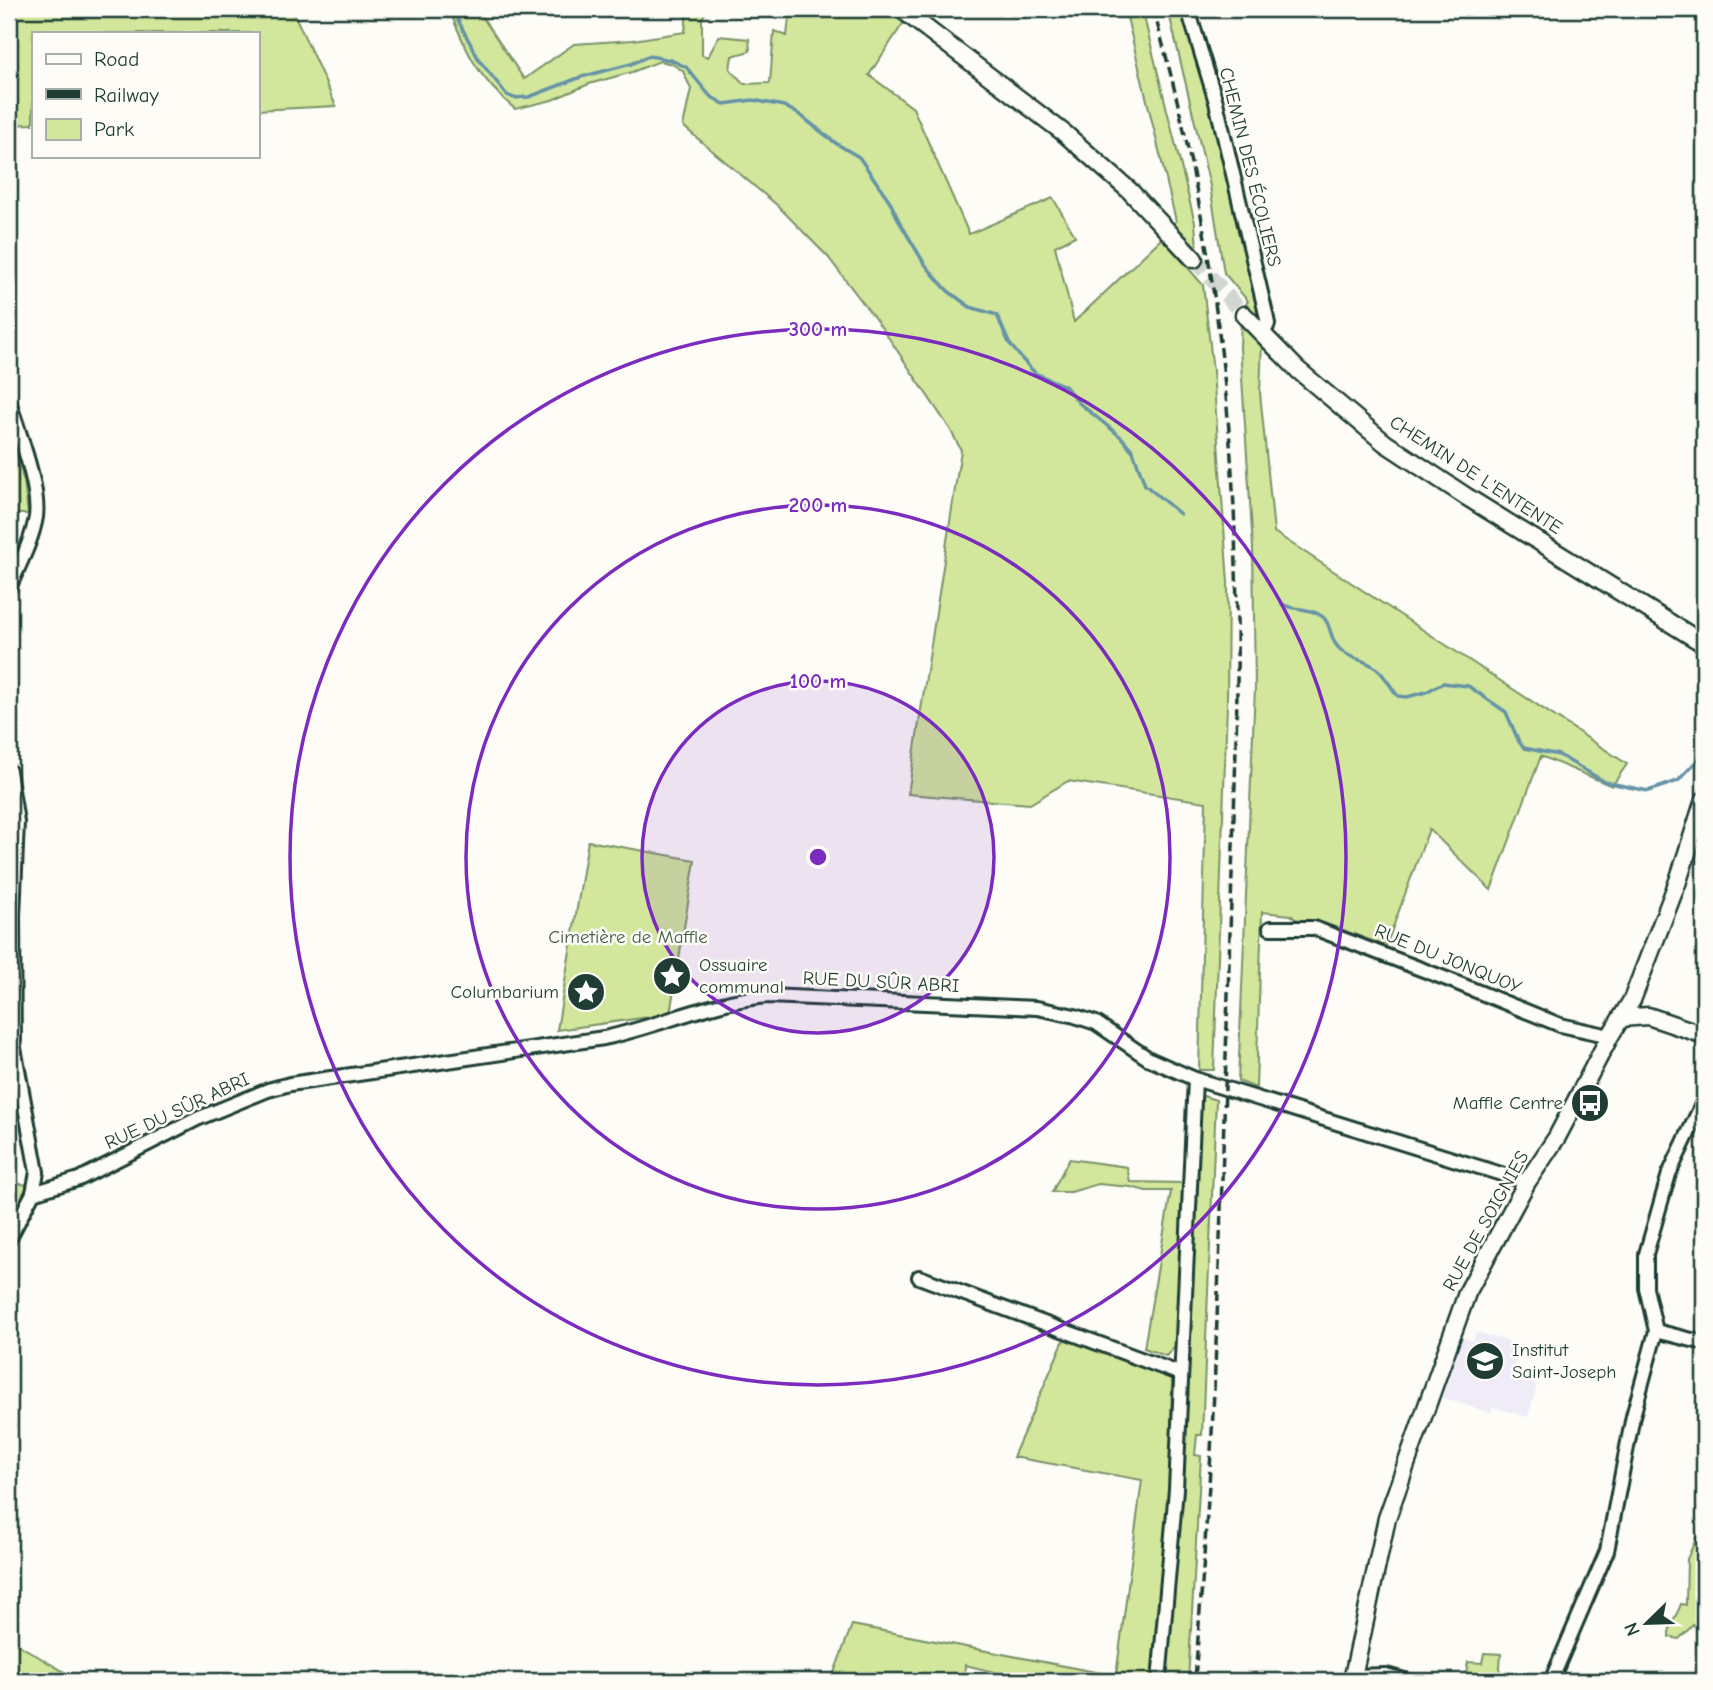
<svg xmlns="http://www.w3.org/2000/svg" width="1713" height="1690" viewBox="0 0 1713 1690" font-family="'Comic Neue',sans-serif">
<rect width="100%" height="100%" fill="#fdfcf7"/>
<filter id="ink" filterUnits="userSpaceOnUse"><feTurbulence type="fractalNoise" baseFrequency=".0143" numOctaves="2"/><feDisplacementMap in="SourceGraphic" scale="14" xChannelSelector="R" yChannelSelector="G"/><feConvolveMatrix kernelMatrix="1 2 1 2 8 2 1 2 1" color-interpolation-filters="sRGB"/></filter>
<g filter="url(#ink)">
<path fill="#efecf8" d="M1476,1332L1521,1345L1512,1377L1537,1385L1528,1417L1493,1407L1491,1413L1442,1398L1462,1338L1473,1341Z"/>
<g fill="#d2e79b" stroke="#789268" stroke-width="2">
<path d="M9,9H292L336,106L257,110V33H33V124L9,125Z"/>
<path d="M449,9H477L524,79L574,44L633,40L685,32L687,9H708L702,18V55L708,57L719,36L749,39L750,51L732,56L730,69L744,84L770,83L774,31L787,36L790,9H886L904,22L869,75L913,108L969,234L1053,198L1075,236L1055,246L1074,322L1162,238L1203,285L1213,371L1228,583L1227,704L1214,1070H1199L1206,802L1068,781L1030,804L908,794L961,450L950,429L882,328L828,257L778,206L683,126L691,89L683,71L672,64L660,61L632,72L589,84L552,100L515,109C478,78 467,53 449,9Z"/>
<path d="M1125,9H1142L1195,223L1197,248L1174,224L1176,221Z"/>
<path d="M1168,9H1183L1211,101L1261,314L1257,317L1245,306L1248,301L1224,273L1210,186Z"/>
<path d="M1241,320L1262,341L1260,393L1274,532L1627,764L1612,786L1541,756L1491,890L1429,829L1386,946L1326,924L1295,919L1291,915L1262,912L1256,1088L1238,1081L1255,687L1253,548L1240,347Z"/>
<path d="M9,425L24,482L28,514H9Z"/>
<path d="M588,841L695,860L670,1014L557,1030Z"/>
<path d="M1200,1095L1216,1100L1202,1435H1197L1195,1455L1201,1456L1188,1681H1164L1187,1409Z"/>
<path d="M1069,1159L1127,1167L1130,1182L1183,1183L1176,1345L1166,1356L1144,1348L1171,1191H1146L1131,1187L1098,1184L1071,1192H1052Z"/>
<path d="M9,1182L28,1185L9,1222Z"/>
<path d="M1066,1335L1172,1376L1170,1484L1153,1681H1031L965,1665L964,1681H831L852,1625L1116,1676L1142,1480L1013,1457Z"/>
<path d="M1704,1521V1629L1693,1625L1679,1639L1669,1637C1668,1625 1677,1616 1681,1604L1686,1605L1687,1559Z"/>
<path d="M9,1639L79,1681H9Z"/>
<path d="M1484,1653L1501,1654L1499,1681H1465L1468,1662L1482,1663Z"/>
</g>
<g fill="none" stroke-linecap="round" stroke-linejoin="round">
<g stroke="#6593a7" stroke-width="3.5">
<path d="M452,9L479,60L507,95L514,98L529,97L581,77L631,64L649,56L671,60L686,67L710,96L724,104L753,100L784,106L800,115L837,144L859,157L889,200L899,221L924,263L937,279L948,291L970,307L997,315L1009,343L1022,359L1035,373L1065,386L1079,403L1121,437L1133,451L1145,485L1180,514"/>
<path d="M1282,604C1295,611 1311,607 1323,617C1331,624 1330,638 1337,646C1347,660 1366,658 1378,670C1386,677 1391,688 1398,696L1407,697L1426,692L1443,683L1468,686L1506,712L1519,742L1524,748L1559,755L1605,782L1648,791L1678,781L1703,754"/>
</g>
<path stroke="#d1d6d0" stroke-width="16" stroke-dasharray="16 8" stroke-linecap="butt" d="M1194,259L1244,315"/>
<defs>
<g id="minor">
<path d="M1188,9L1216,102L1266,314L1268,324L1263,335"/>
<path d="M9,401C18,431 40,486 36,517C32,541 19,565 9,588"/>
<path d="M9,771L17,822L13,916L14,1048L37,1172L33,1193"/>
<path d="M1270,928H1314L1452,981L1560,1025L1610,1036"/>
<path d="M9,1239L33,1193L79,1179L197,1119L268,1090L290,1084L604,1038C660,1026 711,1001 768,996L1037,1008L1075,1016L1096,1023L1149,1059L1195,1079L1527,1182"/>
<path d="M919,1277L1181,1374"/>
<path d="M1656,1331L1704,1343"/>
<path d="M1354,1676L1386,1675L1408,1681"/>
<path d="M1159,1681L1176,1489L1195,1079"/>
<path d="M1551,1681L1607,1551L1633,1416L1656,1331L1646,1288V1254L1669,1174L1704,1100"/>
</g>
<g id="tertiary">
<path d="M901,9L1064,133L1130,191L1194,259"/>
<path d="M1244,315L1298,370L1385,443L1467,497L1704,644"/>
<path d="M1621,1018L1648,1016L1704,1035"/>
<path d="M1352,1681L1387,1518L1467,1293L1527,1182L1557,1137L1610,1036L1632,1000L1678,881L1704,800"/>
</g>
</defs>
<use href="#minor" stroke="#1f3d34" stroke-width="18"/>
<use href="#tertiary" stroke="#1f3d34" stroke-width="21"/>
<use href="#minor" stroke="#fdfcf7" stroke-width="12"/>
<use href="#tertiary" stroke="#fdfcf7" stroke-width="16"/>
<path stroke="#1f3d34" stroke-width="3.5" stroke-dasharray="10 5" stroke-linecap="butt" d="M1153,9C1205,189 1232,380 1236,567C1240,699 1233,832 1229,964C1224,1113 1220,1262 1213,1412C1209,1501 1201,1591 1195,1681"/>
</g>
</g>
<circle cx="818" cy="857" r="176" fill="#7b2cbf" fill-opacity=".12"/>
<g fill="none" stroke="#7b2cbf" stroke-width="3.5">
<circle cx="818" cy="857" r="176"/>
<circle cx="818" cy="857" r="352"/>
<circle cx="818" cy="857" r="528"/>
</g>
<defs>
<symbol id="sight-disc" viewBox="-11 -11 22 22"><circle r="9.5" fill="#1f3d34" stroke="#fdfcf7"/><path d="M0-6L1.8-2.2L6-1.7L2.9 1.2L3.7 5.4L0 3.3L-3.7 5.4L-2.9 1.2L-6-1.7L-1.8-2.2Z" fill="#fff"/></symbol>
<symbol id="bus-disc" viewBox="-11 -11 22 22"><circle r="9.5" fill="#1f3d34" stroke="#fdfcf7"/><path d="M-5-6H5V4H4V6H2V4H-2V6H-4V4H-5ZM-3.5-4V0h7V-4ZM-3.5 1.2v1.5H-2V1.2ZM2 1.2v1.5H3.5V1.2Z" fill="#fff"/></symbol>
<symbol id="school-disc" viewBox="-11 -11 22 22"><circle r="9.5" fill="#1f3d34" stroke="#fdfcf7"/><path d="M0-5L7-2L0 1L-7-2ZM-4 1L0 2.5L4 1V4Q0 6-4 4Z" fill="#fff"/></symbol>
</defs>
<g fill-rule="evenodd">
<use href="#sight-disc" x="650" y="954" width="44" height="44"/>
<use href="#sight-disc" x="564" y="970" width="44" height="44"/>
<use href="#bus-disc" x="1568" y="1081" width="44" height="44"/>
<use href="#school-disc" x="1463" y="1339" width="44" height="44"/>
</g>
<g text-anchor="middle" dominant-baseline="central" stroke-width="5" stroke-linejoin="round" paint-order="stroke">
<g font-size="19" fill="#1f3d34" stroke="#fdfcf7">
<text transform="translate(1250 167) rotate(76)">CHEMIN DES ÉCOLIERS</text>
<text transform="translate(1476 475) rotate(33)">CHEMIN DE L'ENTENTE</text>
<text transform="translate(1448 959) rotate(22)">RUE DU JONQUOY</text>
<text transform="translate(881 982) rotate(3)">RUE DU SÛR ABRI</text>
<text transform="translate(177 1111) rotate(-25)">RUE DU SÛR ABRI</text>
<text transform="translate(1486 1221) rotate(-61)">RUE DE SOIGNIES</text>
</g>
<g font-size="19" fill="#435f49" stroke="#fdfcf7">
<text x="628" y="937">Cimetière de Maffle</text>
</g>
<g font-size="19" fill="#1f3d34" stroke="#fdfcf7" text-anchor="start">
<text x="699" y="965">Ossuaire<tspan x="699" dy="22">communal</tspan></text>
<text x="559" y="992" text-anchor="end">Columbarium</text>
<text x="1563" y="1103" text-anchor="end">Maffle Centre</text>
<text x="1512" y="1350">Institut<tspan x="1512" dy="22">Saint-Joseph</tspan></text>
</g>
</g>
<circle cx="818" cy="857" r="10" fill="#7b2cbf" stroke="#fdfcf7" stroke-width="3.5"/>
<g font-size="21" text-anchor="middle" font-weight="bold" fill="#7b2cbf" stroke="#fdfcf7" stroke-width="5" stroke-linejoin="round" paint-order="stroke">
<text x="818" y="336">300 m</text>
<text x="818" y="512">200 m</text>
<text x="818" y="688">100 m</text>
</g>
<rect width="1713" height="1690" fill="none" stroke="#fdfcf7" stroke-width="35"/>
<rect x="18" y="18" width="1678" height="1655" fill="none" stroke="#1f3d34" stroke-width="2.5" filter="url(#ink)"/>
<rect x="32" y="32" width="228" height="126" fill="#fdfcf7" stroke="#a4b0a9" stroke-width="2"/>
<rect x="46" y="54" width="35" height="10" fill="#fdfcf7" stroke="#a4b0a9" stroke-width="2"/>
<text x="94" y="66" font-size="21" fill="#1f3d34">Road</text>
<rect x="46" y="89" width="35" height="10" fill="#1f3d34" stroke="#a4b0a9" stroke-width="2"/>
<text x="94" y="102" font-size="21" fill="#1f3d34">Railway</text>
<rect x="46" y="119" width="35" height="21" fill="#d2e79b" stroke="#a4b0a9" stroke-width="2"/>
<text x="94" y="136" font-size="21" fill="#1f3d34">Park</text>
<g transform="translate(1647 1623) rotate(247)" stroke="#fdfcf7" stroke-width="5" paint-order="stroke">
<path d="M0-5L12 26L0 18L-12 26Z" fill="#1f3d34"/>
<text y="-10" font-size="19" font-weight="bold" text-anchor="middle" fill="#1f3d34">N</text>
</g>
</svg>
